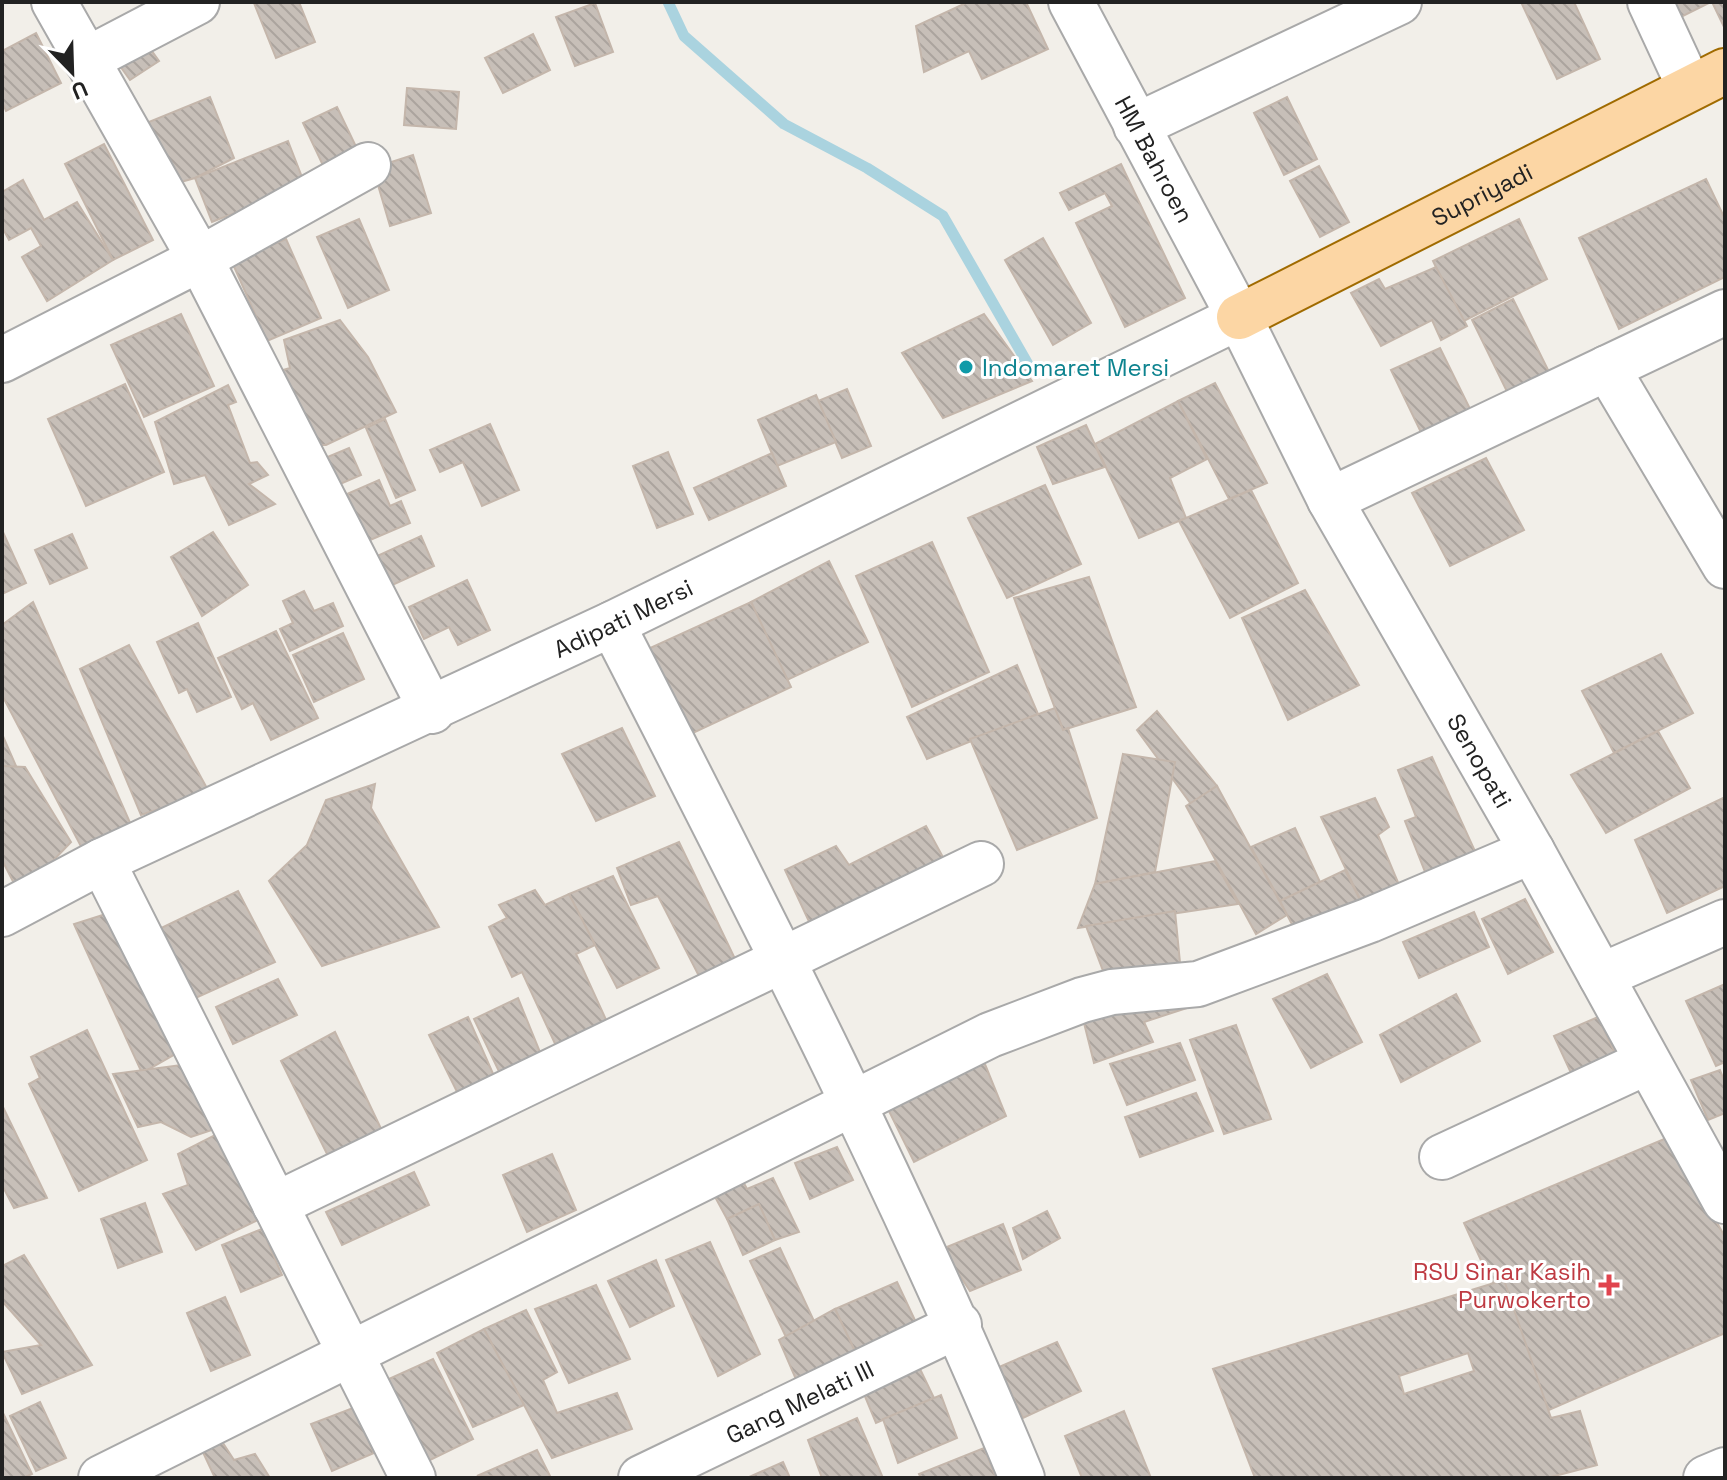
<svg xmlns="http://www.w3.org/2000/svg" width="1727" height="1480" viewBox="0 0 1727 1480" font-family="'Space Grotesk',sans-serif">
<defs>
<pattern id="building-back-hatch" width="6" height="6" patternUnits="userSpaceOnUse" patternTransform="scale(2)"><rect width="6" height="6" fill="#c7bfb8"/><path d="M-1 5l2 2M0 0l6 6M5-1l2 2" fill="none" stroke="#aba49e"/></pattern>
</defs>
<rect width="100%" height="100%" fill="#f2efe9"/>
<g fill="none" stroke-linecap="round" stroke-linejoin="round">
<path stroke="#aad3df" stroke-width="11" d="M668,2L684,36L784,124L867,168L943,216L1029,366"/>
</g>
<g fill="url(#building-back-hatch)" stroke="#c4b6ab" stroke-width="2" fill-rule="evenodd">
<path d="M299,2L315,42L276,58L254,3Z"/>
<path d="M968,2H1026L1048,49L982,79L969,51L924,72L916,26Z"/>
<path d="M1521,2H1574L1600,59L1557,79Z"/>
<path d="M1664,2H1708L1709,3L1673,21Z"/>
<path d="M1712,2H1725V29Z"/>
<path d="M595,3L613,52L575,66L556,17Z"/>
<path d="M36,33L61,83L6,111L2,102V51Z"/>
<path d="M533,34L550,70L503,93L485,58Z"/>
<path d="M144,40L159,61L130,80L115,59Z"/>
<path d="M407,88L459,92L456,129L404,125Z"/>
<path d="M210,97L234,158L195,178L163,187L139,126Z"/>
<path d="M1287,97L1317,159L1284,175L1254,113Z"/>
<path d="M337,107L361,157L327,174L303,123Z"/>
<path d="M288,141L305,185L212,222L195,178Z"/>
<path d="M104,144L153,240L113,260L65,164Z"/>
<path d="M413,155L431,213L390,226L373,168Z"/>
<path d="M1121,164L1185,298L1125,327L1076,223L1112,206L1105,193L1069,210L1060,193Z"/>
<path d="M1319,166L1349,222L1320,237L1290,181Z"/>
<path d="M1706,179L1725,219V277L1619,329L1579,238Z"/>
<path d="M23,180L44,220L77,202L113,260L47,301L22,257L41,246L31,228L9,240L2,227V192Z"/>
<path d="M359,219L389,290L348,308L317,237Z"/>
<path d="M1519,219L1547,279L1462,322L1433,261Z"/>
<path d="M1043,238L1091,323L1053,345L1005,260Z"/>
<path d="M286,239L321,318L267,341L232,262Z"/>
<path d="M1436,267L1467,326L1441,340L1432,320L1381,346L1351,293L1379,279L1385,289Z"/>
<path d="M1513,299L1555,384L1514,406L1472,320Z"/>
<path d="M181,314L214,386L144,417L111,345Z"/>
<path d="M984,314L1032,381L943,418L902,353Z"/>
<path d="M340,320L368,357L396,412L326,445H306L273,373L290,368L284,340Z"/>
<path d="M1440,348L1477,423L1428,447L1391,370Z"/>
<path d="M1215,383L1267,483L1229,499L1178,401Z"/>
<path d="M125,384L164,472L86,506L48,419Z"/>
<path d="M228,385L236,402L228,405L250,463L257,462L268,475L249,484L275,504L229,525L205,475L174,484L155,422Z"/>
<path d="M847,389L871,446L842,458L818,401Z"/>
<path d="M816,395L836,442L777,466L758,420Z"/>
<path d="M1178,401L1207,459L1170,478L1186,518L1139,538L1095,444Z"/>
<path d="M385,419L415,490L396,498L366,428Z"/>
<path d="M490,424L519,490L482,506L463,462L440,472L430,450Z"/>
<path d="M1086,425L1105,467L1053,484L1037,447Z"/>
<path d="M349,448L361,475L324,491L313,463Z"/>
<path d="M668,452L693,514L657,528L633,466Z"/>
<path d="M772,453L786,486L709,520L694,488Z"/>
<path d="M1486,458L1524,530L1450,566L1412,493Z"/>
<path d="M379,480L390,506L401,501L410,523L368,541L347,494Z"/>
<path d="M1045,485L1081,564L1007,598L968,518Z"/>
<path d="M1251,490L1298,583L1230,618L1179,521Z"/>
<path d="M2,530L26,583L2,594Z"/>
<path d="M213,532L248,585L202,616L171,557Z"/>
<path d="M72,534L87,568L50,584L35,550Z"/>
<path d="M421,536L434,566L388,587L375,557Z"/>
<path d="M932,542L989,672L912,707L856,576Z"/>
<path d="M829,561L868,642L787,680L751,602Z"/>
<path d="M1089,577L1136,707L1063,730L1014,598Z"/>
<path d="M467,580L490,630L458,645L449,627L424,639L409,607Z"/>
<path d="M1305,590L1359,685L1288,720L1242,618Z"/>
<path d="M304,591L314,611L333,603L343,626L290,651L280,629L293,623L283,601Z"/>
<path d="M33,602L135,834L86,856L2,695V625Z"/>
<path d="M751,602L791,687L678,740L637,654Z"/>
<path d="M198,623L231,697L197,712L187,689L179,693L157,642Z"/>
<path d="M276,631L318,718L271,740L253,703L242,709L218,658Z"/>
<path d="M343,633L364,679L314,702L293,655Z"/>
<path d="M129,645L209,792L141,815L80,669Z"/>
<path d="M1661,654L1693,713L1614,753L1582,691Z"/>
<path d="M1017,665L1038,714L927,759L907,717Z"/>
<path d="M1055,708L1063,730L1068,728L1097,818L1017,850L970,739Z"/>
<path d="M1157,711L1217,786L1191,804L1137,730Z"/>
<path d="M622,728L655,796L596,821L562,754Z"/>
<path d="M1658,731L1690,788L1606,833L1571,775Z"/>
<path d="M2,734L16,766L2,772Z"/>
<path d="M1123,754L1175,762L1155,872L1095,884Z"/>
<path d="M1432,757L1479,860L1429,882L1405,821L1416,817L1398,770Z"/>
<path d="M2,766L25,767L71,842L20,895L2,860Z"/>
<path d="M375,784L371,808L439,927L322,966L269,881L307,845L326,800Z"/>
<path d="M1217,786L1287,915L1256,934L1186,806Z"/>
<path d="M1725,797V886L1667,913L1635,840Z"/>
<path d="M1375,798L1389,827L1378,835L1402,892L1369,918L1321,817Z"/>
<path d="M926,826L944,859L813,930L785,870L836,846L849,865Z"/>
<path d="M1295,828L1320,882L1280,901L1251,847Z"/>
<path d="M679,842L738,965L703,984L658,896L631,905L617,868Z"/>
<path d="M1215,861L1238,904L1078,928L1095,884Z"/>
<path d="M1345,870L1369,918L1302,944L1280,901Z"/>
<path d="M613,876L659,968L617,988L569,894Z"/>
<path d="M535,890L545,905L569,894L595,945L576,954L613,1035L562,1059L522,972L512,977L489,927L507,918L499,905Z"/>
<path d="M238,891L275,962L189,1001L155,931Z"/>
<path d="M1525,899L1553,952L1508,974L1482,919Z"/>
<path d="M1175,911L1181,973L1105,976L1086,926Z"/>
<path d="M1474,912L1489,947L1419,978L1403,942Z"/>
<path d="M109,913L177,1053L142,1073L74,924Z"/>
<path d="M1327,974L1362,1042L1311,1068L1273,999Z"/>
<path d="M278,979L297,1015L233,1044L216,1007Z"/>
<path d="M1725,984V1062L1716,1066L1686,1001Z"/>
<path d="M1456,994L1480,1041L1401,1082L1380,1035Z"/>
<path d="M518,998L544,1062L504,1082L474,1019Z"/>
<path d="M1193,1006L1144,1022L1153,1042L1094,1063L1082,1015Z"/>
<path d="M468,1017L498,1085L462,1102L429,1035Z"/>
<path d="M1598,1017L1615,1053L1571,1073L1554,1036Z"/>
<path d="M1236,1025L1271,1119L1224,1134L1190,1040Z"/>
<path d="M87,1030L147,1160L79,1191L29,1084L40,1078L31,1057Z"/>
<path d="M335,1032L385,1137L330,1160L281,1061Z"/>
<path d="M1180,1043L1195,1080L1127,1105L1110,1064Z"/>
<path d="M980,1052L1006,1116L914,1162L885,1103Z"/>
<path d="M181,1065L212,1130L191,1137L161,1122L138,1127L113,1074Z"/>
<path d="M1720,1070L1725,1083V1113L1708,1120L1691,1080Z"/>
<path d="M1196,1093L1213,1131L1140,1157L1125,1117Z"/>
<path d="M2,1105L47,1198L14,1208L2,1185Z"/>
<path d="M217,1134L260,1219L196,1250L163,1194L188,1185L178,1154Z"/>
<path d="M1669,1137L1725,1237V1333L1549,1410L1464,1223Z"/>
<path d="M837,1147L853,1180L810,1199L795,1163Z"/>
<path d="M552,1154L576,1210L527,1232L503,1175Z"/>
<path d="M737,1170L747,1189L773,1178L799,1232L775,1240L759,1204L727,1219L708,1184Z"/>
<path d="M414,1172L429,1205L342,1245L326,1212Z"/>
<path d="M145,1203L162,1252L118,1268L101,1219Z"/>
<path d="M759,1204L775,1240L743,1255L727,1219Z"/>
<path d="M1047,1211L1060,1238L1023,1259L1013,1228Z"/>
<path d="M1003,1224L1021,1270L970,1291L942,1249Z"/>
<path d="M262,1229L282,1275L241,1292L222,1245Z"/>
<path d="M710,1242L760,1354L718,1376L666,1260Z"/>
<path d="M780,1248L814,1321L786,1337L750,1261Z"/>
<path d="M24,1255L92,1365L22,1394L2,1352L41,1345L2,1301V1266Z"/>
<path d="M656,1260L674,1306L630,1327L608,1281Z"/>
<path d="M1504,1280L1551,1418L1580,1411L1597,1465L1547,1478H1255L1213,1369ZM1468,1353L1474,1371L1404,1394L1399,1376Z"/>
<path d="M897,1282L921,1333L861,1364L835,1309Z"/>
<path d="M596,1285L630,1359L569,1383L535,1309Z"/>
<path d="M225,1297L250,1355L211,1371L187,1313Z"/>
<path d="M835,1309L861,1364L801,1391L779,1340Z"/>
<path d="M526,1310L557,1372L543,1380L557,1413L617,1393L632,1429L552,1458L484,1329Z"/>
<path d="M484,1329L524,1405L473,1427L437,1353Z"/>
<path d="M1057,1342L1081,1391L1023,1418L999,1367Z"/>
<path d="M433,1359L473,1439L422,1464L380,1383Z"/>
<path d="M920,1369L934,1398L876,1423L864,1394Z"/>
<path d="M941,1395L957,1438L898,1463L883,1419Z"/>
<path d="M40,1402L66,1458L36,1471L10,1416Z"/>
<path d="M353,1408L374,1453L332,1471L311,1424Z"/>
<path d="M1124,1411L1151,1478H1082L1065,1436Z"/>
<path d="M3,1413L32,1474L23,1478H2Z"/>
<path d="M857,1418L883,1478H822L808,1440Z"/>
<path d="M221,1440L234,1460L255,1454L270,1478H215L200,1446Z"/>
<path d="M984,1448L996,1478H921L919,1474Z"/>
<path d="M537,1450L551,1478L477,1476Z"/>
<path d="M783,1462L790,1478H747Z"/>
</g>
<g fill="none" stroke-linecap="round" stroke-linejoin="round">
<defs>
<g id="minor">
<path d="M54,2L200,259L432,711"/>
<path id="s1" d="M1071,2L1239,317L1330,500L1532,851L1725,1201"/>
<path d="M1650,2L1690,88"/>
<path d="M86,60L197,2"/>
<path d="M1136,126L1399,2"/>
<path d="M2,360L200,259L368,165"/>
<path d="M1607,368L1725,566"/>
<path d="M1330,500L1725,312"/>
<path d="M612,624C756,905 901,1186 1022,1478"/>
<path d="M102,861L413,1478"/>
<path id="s2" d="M2,914L102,861L612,624L1239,317"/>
<path d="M1601,976L1725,922"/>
<path d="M1442,1157L1647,1062"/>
<path d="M275,1205L981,864"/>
<path d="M101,1478L990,1035L1082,1000L1112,992L1198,984L1370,920L1532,851"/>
<path id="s3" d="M641,1478L959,1325"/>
<path d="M1706,1478L1725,1470"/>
</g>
<g id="major">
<path id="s4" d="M1239,317L1725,71"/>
</g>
</defs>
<use href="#minor" stroke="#a9a9a9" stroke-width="48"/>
<use href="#major" stroke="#a06b00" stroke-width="48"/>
<use href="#minor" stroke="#fff" stroke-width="44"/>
<use href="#major" stroke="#fcd6a4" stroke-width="44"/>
</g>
<circle fill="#0f9aa8" stroke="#fff" stroke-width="3" cx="966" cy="367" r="8"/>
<path fill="#e0444e" stroke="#fff" stroke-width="3" d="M1605 1273h8v8h8v8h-8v8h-8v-8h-8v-8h8z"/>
<g text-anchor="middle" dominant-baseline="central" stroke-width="6" stroke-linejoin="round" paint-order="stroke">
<g font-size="24" fill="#222" stroke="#fff">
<text stroke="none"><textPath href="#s1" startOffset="178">HM Bahroen</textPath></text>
<text stroke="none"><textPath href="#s4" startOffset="272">Supriyadi</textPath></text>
<text stroke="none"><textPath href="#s2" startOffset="688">Adipati Mersi</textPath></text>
<text stroke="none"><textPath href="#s1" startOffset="862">Senopati</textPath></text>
<text stroke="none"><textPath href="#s3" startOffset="176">Gang Melati III</textPath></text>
</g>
<g font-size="24" fill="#0d838f" stroke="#fff" text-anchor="start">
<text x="982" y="367">Indomaret Mersi</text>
</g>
<g font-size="24" fill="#be3a42" stroke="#fff" text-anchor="end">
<text x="1591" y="1271">RSU Sinar Kasih<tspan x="1591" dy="28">Purwokerto</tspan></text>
</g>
</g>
<rect width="1727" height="1480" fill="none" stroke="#222222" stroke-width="8"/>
<g transform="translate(72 72) rotate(157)" stroke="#ffffff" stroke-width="6" paint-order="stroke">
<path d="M0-6L14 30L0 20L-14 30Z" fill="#222222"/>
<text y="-12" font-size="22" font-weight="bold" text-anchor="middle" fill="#222222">U</text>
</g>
</svg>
